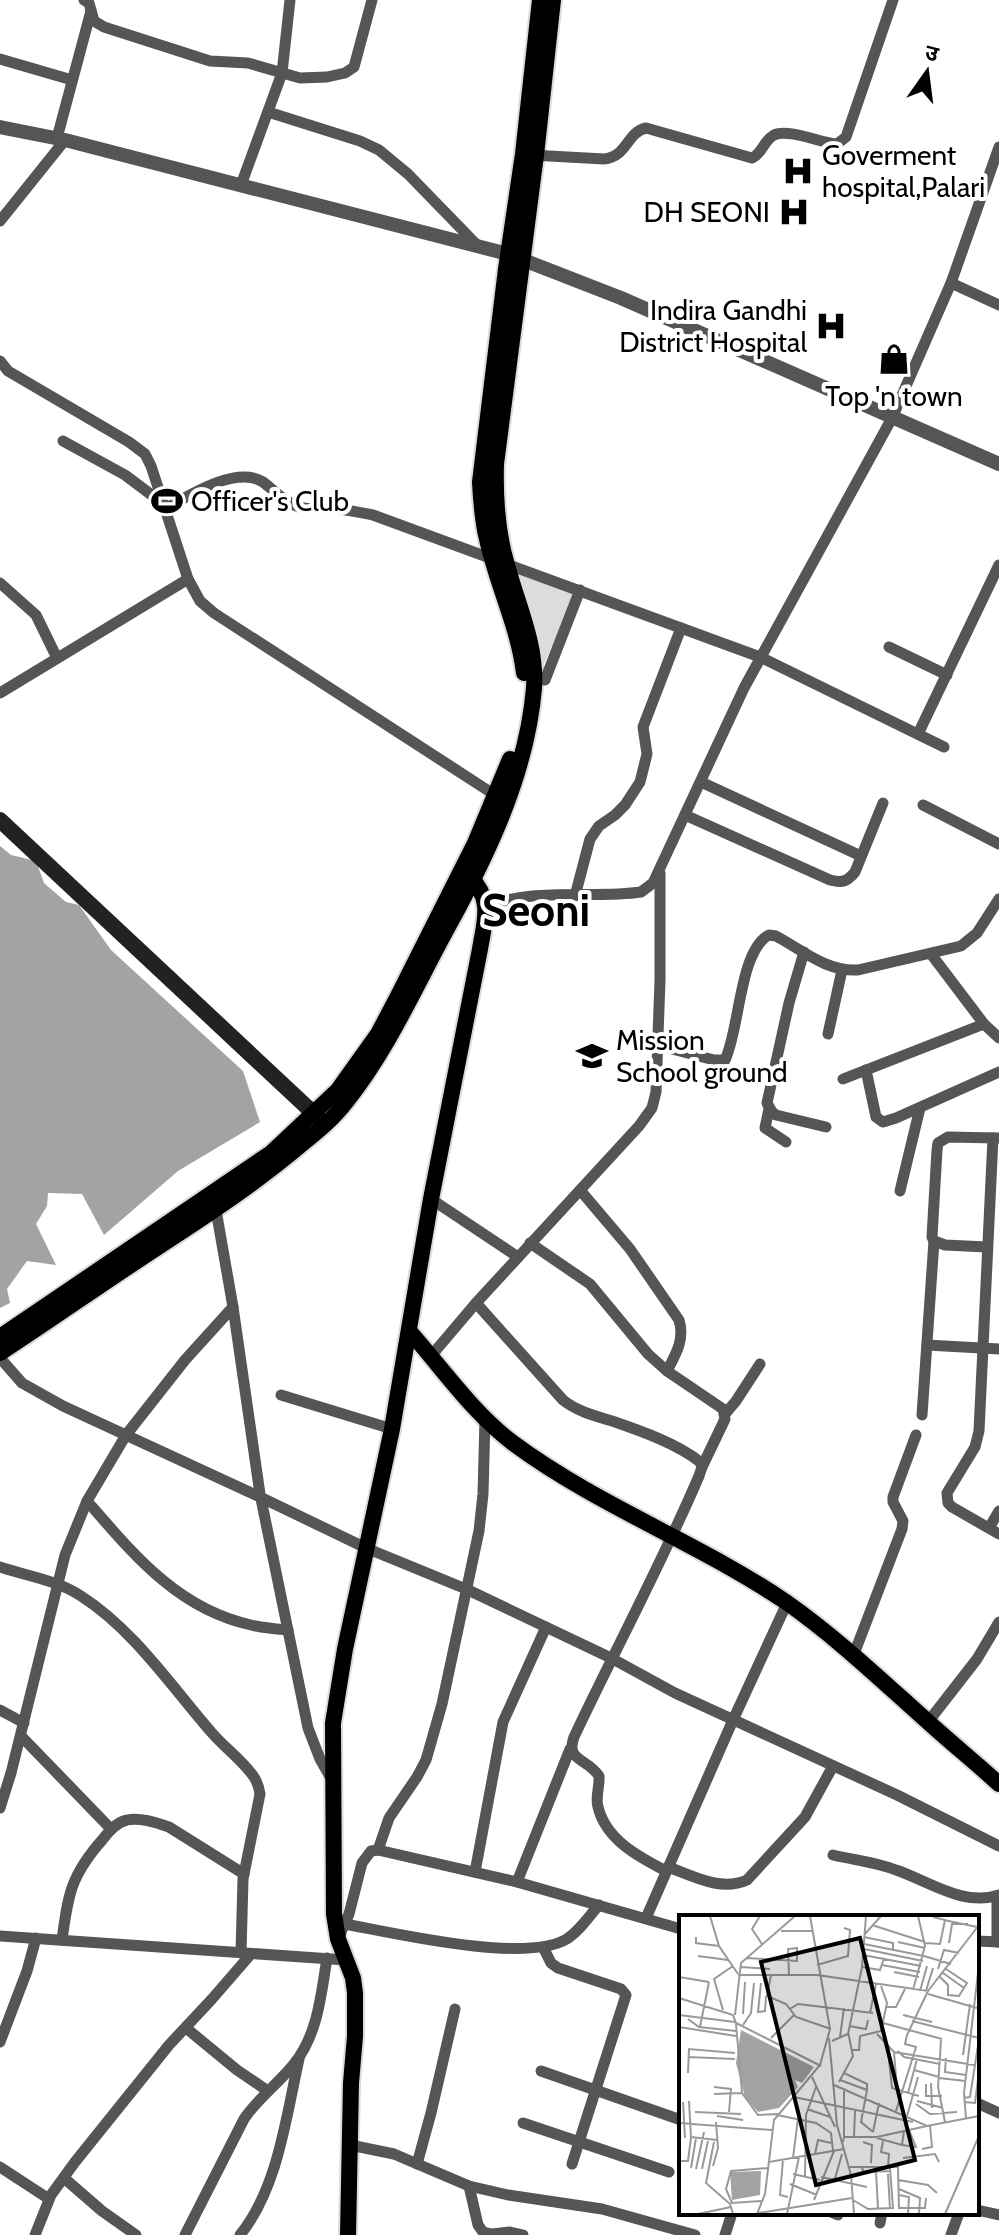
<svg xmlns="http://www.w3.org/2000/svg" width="999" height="2235" viewBox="0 0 999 2235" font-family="Cabin,'Noto Sans Devanagari',sans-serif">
<rect width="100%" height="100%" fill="#fff"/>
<path fill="#dcdcdc" d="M510,568L577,592L539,675Z"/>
<path fill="#a3a3a3" d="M0,846L11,855L36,861L44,883L66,902L79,905L111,950L243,1071L260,1122L178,1171L104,1235L82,1194L48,1193L47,1206L36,1224L56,1265L27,1261L7,1289L10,1303L0,1308Z"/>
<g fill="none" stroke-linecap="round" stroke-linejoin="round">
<defs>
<g id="primary">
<path d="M524,673C518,625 497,585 487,539C482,520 481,501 480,482L506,269L523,154L540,0"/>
<path d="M410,1332C443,1369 473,1413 513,1443C598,1506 699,1543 786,1602C836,1637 880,1679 926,1720C950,1742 975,1762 999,1784"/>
<path d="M0,1337L271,1153L338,1090L378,1034L398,996L475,843L510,759"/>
<path d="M0,1353C52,1319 103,1283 155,1249C206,1216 256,1183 302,1144C318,1131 334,1118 346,1102C389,1048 416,985 449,925C489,852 527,772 534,688C537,645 518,606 507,565C497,532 495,499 496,464L536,155L553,0"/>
<path d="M348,2235L351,2083L355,2036V1993L353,1978L338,1939L334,1914L333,1723L345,1649L392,1429L431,1199L480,949C485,919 493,900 469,875"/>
</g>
</defs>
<use href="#primary" stroke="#dbdbdb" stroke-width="20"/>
<g stroke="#555" stroke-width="11">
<path d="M84,0L89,3L94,21L104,27L210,61L248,63L300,78L327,77L345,73L354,67L372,0"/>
<path d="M0,59L72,80"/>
<path d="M268,112L360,141L379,150L408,174L477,245"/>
<path d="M57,138L91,11"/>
<path d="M531,155L604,159C627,157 627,132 646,128L752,158C763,153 763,141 774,135C788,128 821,143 837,144L846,137L893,0"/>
<path d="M241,185L282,73L290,0"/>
<path d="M0,221L65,140"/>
<path d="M951,283L999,305"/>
<path d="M0,361L8,371L129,442L145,454L151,466L188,579L200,601L214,613L498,797"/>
<path d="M63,441L125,475L161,502"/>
<path d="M165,509C188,496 236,465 263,482C275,491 284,502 299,507C308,510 319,508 330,508C344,509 358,512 373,515L760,657L944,747"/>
<path d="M0,583L36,615L57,658"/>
<path d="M889,647L947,675"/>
<path d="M545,680L580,590"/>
<path d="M0,693L188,579"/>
<path d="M918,734L999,565"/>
<path d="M701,782L861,856"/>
<path d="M923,805L999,844"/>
<path d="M685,815L830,880C842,883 847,882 855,872L883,803"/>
<path d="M575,896L590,839L599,826L615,815L625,805L640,782L647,754L643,727L681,628"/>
<path d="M486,908C524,887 596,899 641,892L653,883L744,688L892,418L951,283L999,147"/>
<path d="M804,952L789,1003L767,1103L772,1112L776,1115L826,1127"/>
<path d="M931,954L984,1024L999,1038"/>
<path d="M828,1034L842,970"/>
<path d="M657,1045L714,1060H725C740,1029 739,951 769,935L776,936C802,950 827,972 858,970L961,946L977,933L999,899"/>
<path d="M866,1070L876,1117L883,1122L896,1118L999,1072"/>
<path d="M843,1079L984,1024"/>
<path d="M769,1109L765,1128L786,1142"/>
<path d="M993,1138L979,1431L975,1447L947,1493L948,1503L952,1507L999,1534"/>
<path d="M580,1190L630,1249L679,1320C685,1339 676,1354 667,1371"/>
<path d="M900,1191L920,1108"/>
<path d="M431,1199L518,1257"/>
<path d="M216,1210L233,1307L260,1494L308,1728L320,1759L332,1780"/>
<path d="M530,1243L590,1284L648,1354L667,1371L723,1409L725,1419L702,1467"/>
<path d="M987,1247L945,1245L934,1241L932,1237L937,1150L938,1143L948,1137L998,1138"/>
<path d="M476,1303L563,1400C578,1412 596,1416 615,1422C641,1431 678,1444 700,1462L702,1467L699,1476C661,1565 615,1650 574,1737C565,1761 587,1758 599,1776C600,1786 595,1797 598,1807C606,1840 639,1857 666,1871"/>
<path d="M927,1345L999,1349"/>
<path d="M431,1356L476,1303L639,1126L652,1108L656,1092L660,980V873"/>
<path d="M0,1358L22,1383L63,1406L260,1497L366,1548L466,1589L611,1658L675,1693L897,1795L999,1846"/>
<path d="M281,1395L392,1429"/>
<path d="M725,1414L736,1401L760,1364"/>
<path d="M922,1415L934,1241"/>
<path d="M87,1501C134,1555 178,1609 251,1625C263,1628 276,1629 288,1630"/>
<path d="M989,1528L999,1511"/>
<path d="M0,1567C27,1576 57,1580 81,1596C134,1630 171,1686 212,1733C225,1748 243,1761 254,1777C258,1783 259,1788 260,1794L243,1879L241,1953"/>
<path d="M854,1654L902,1529L903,1521L893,1502V1497L916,1435"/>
<path d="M0,1710L24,1723"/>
<path d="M928,1722L977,1659L999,1622"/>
<path d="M21,1736L111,1829"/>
<path d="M0,1808L11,1773L65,1555L87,1501L126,1435L185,1360L233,1307"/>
<path d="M378,1850L389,1818L417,1777L426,1760L442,1704L479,1531L483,1494L485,1419"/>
<path d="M833,1855C854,1860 876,1862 896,1870C929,1881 963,1907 999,1895"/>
<path d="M668,1867C693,1876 721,1892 747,1880L805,1817L833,1766"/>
<path d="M475,1872L503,1722L546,1627"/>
<path d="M517,1882L570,1749"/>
<path d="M997,1896V1942"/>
<path d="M646,1918L733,1720L787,1603"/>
<path d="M345,1924C394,1933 522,1963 565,1940C578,1933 589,1916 599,1905"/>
<path d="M0,1936L346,1960"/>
<path d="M338,1939L349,1914L362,1863L371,1851L378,1850L517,1882L681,1929"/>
<path d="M62,1940C68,1894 71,1875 103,1839C109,1831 117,1822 127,1820C140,1817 157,1823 169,1827L244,1874"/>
<path d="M977,1941L999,1942"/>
<path d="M543,1947L551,1963L558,1968L621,1989L626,1995L572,2164"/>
<path d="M186,2028L237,2070L268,2091"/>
<path d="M0,2042L27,1971L36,1938"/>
<path d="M541,2071L681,2120"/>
<path d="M977,2103L999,2113"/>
<path d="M523,2123L669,2172"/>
<path d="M350,2145L394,2154L469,2186L508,2195L602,2209L695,2235"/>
<path d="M417,2164L431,2113L455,2009"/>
<path d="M0,2167L49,2199"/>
<path d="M64,2178L102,2211L136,2235"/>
<path d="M469,2186L478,2225L483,2232L492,2234L510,2232L523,2235"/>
<path d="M977,2210L999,2215"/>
<path d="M833,2213L838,2215"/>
<path d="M880,2223L882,2213"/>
<path d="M35,2235L51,2195L75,2162L169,2045L212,1999L251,1954"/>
<path d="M185,2235L244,2119C258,2098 279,2083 294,2064C318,2034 321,1995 327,1958"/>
<path d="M240,2235C278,2188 286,2117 299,2059"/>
<path d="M725,2235L732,2213"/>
<path d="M951,2235L959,2213"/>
</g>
<path stroke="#555" stroke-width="14" d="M0,127L65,140L508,254L621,298L999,464"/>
<path stroke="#222" stroke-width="16" d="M0,820L325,1124"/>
<use href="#primary" stroke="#000" stroke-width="16"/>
</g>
<defs>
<symbol id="hospital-bare" viewBox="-9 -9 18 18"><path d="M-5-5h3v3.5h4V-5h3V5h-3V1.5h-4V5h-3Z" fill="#000" stroke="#fff" stroke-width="2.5" paint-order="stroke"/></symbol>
<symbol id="shop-bare" viewBox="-9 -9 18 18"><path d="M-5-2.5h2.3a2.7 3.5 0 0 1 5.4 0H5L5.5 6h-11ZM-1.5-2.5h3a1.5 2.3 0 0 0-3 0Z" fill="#000" stroke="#fff" stroke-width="2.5" paint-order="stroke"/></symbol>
<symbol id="stadium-bare" viewBox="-9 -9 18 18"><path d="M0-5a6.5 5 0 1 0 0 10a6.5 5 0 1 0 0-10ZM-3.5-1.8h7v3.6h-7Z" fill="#000" stroke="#fff" stroke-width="2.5" paint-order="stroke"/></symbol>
<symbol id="school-bare" viewBox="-9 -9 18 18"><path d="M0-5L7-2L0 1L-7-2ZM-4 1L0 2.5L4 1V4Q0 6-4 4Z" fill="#000" stroke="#fff" stroke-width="2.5" paint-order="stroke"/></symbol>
</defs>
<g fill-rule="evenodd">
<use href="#hospital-bare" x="776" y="149" width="44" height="44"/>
<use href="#hospital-bare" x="772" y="190" width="44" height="44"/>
<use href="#hospital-bare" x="809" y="304" width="44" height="44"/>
<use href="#shop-bare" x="872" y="337" width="44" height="44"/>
<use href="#stadium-bare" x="145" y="479" width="44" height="44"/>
<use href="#school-bare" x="570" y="1034" width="44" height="44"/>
</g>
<g text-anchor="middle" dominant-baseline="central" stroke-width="8" stroke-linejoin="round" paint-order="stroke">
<g font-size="28" fill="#000" stroke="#fff" text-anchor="start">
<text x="822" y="155">Goverment<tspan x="822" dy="32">hospital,Palari</tspan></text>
<text x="770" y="212" text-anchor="end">DH SEONI</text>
<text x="807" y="310" text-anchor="end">Indira Gandhi<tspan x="807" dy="32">District Hospital</tspan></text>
<text x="894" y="396" text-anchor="middle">Top 'n town</text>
<text x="191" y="501">Officer's Club</text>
<text x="616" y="1040">Mission<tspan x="616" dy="32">School ground</tspan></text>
</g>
<g font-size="44" font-weight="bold" fill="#000" stroke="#fff">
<text x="536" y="910">Seoni</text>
</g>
</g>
<g transform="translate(679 1915)">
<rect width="300" height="300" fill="#fff"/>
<path d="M62,115L135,152L123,168L116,165L119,172L100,193L79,197L66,182L57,148ZM82,256L81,280L53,285L51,257Z" fill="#a3a3a3"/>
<path fill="none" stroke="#999" stroke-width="2" d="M31,1L40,31L59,59M81,1L73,14L83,29M265,5L298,12M193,10L246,27M102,16H133M186,19L202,1M17,22V28L40,31M185,22L214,28V34M219,27L246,33M246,28L261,29L266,5L254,2M270,28L273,9H289M185,29L245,41M109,33L110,60M185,34L244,46M184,40L242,51M19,41L49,45M245,41L272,49M67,43L118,46V33L110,34M138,50L169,41L171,15L165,13M203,50L241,57M61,52L91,54M183,52L201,55L205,43M259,54L265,35L280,38M215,57L240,62M264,58L285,73M59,60H138L249,76L300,10M92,60L88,81L107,89L117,102L152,114M0,62L30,67M261,62L269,70V80L280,81L288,68L267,54M82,68L79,97L86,96L87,81M234,75L246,31L239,1M241,76L248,51M247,76L254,53M249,79L298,93M0,83L54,100L57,108L142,151M207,92H217L226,74M111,94L119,89L194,98M44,95L35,64L54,51M191,98L197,69M64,99L66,67M0,100L56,107M56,100L62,48L116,1M224,100L253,107M9,104L20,112L57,116M233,106L300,123M204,108L263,124M57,109L63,178L79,200L99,199M64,110L72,98L75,68M170,111L187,114L189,105M0,112L57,121M21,112L30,67M198,119L215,137L295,150M161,122L165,93M92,123L115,100M150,123L158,210L172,260L175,299M262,125L259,172L266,207M153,126L169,119L183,52L187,1M173,135H180L181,121L202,116L208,88L202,71M209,136L213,173L240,181M219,136L225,142L261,149M215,137L218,175M284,140L291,89M9,142L56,144M267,143L266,157L287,160M235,155L260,162M9,158L10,134L56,138M165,158L188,169V176M133,162L156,212M260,163L286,166M161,165L188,175L182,207L194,217M160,167L174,141L169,117M252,168L253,193M247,169V181H263M155,170L248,211L300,201M35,172L52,174L50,197M165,176V222M229,178L238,144M35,179L63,178M115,182L234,207M285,183L291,182L300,124M10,186L12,222L38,225M238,186L264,193M4,187L6,223M285,187L296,188L299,164M237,189L251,199L278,197M128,194L151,202M217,196L237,132L226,129L228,120L249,76M16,197L62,199M98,200L137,208L152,218L154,236M38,201L64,205M228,201L239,162M287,203L285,178L300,49M0,208L93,215M194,217L200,188M175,222L176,196M198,223L223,230L225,216M204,226L202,237L210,239L209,252M35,227L27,268L51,289L54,299M164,227L165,222H198L248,211M184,227L193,230L192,248M223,230L237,232L230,215M243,234L253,232L251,211M136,239L139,225L152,228M114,243L119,203M224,243L256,239L260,247M104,244L101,280L109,282M0,246H9L12,222M90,247L165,234M34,251L39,233L37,207M171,252H219L220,293H246L247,283M12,253L17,223M183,253L185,257L211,256M17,254L25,217M23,254L29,226M197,256L199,294M114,259L141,265M209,259L211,294M126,261L127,200L137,172M142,262L188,272M219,265L249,270L258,278M155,267L163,239M111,269L138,280M220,274L241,283L240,299M220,280L230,282L229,299M135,285L155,236M174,285L189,294L214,293L211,253M52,288L82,286M53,288L47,274L52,256L89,253M19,299L52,292M73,299L173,283M78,299L86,279L95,205L141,150L151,114L131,1M108,299L120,242M266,299L300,221"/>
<path fill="#000" fill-opacity="0.15" stroke="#000" stroke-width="4" d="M181,23L236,245L137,270L82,47Z"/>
<rect width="300" height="300" fill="none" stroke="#000" stroke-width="4"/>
</g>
<g transform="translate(927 72) rotate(14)" stroke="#ffffff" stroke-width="6" paint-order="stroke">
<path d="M0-6L14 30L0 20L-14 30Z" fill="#000000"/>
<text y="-12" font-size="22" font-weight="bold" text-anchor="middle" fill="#000000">उ</text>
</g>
</svg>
